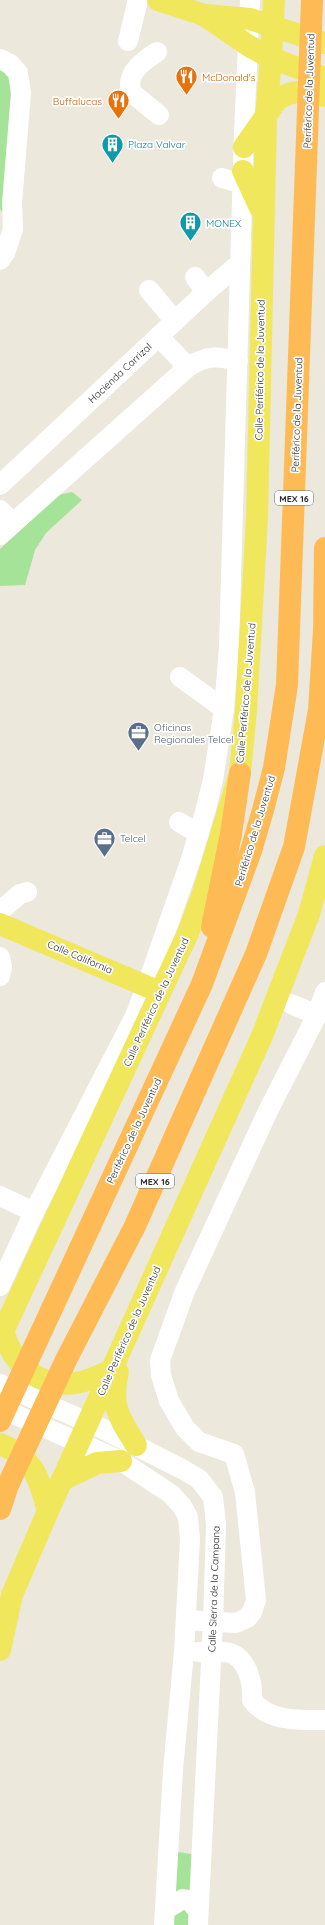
<svg xmlns="http://www.w3.org/2000/svg" width="325" height="1925" viewBox="0 0 325 1925" font-family="Quicksand,sans-serif">
<rect width="100%" height="100%" fill="#ece8dc"/>
<g fill="#a5e398">
<path d="M0,68L17,86L5,216L0,209Z"/>
<path d="M72,492L82,500L46,533L35,550L25,585L0,586V549L58,495Z"/>
<path d="M178,1852L197,1855L193,1896L174,1894Z"/>
<path d="M192,1909V1925H172L173,1910Z"/>
</g>
<g fill="none" stroke-linecap="round" stroke-linejoin="round">
<g stroke="#fff" stroke-width="20">
<path d="M128,41L138,0"/>
<path d="M157,52C143,61 124,74 132,93L159,115"/>
<path d="M0,59L10,64L18,73L21,93L12,203L13,229L5,253L0,260"/>
<path d="M222,178L243,184"/>
<path d="M195,277L206,292"/>
<path d="M149,290L175,321"/>
<path d="M159,337L188,367"/>
<path d="M0,485L206,292L240,263"/>
<path d="M0,510L13,523"/>
<path d="M0,535L188,367C207,355 217,356 238,361"/>
<path d="M180,677L224,709"/>
<path d="M179,822L199,834"/>
<path d="M0,911L20,894L27,892"/>
<path d="M0,957L2,967L0,976"/>
<path d="M291,1004L317,1015"/>
<path d="M0,1196L34,1212"/>
<path d="M0,1286L34,1212L135,1016L147,985L191,859L205,812L213,780L224,709L229,647L244,132L250,0"/>
<path d="M0,1384L99,1427L182,1469L199,1479L213,1497L216,1524L213,1622L198,1925"/>
<path d="M0,1408L121,1461L171,1494L182,1506L188,1517L190,1539L184,1652L173,1770L164,1925"/>
<path d="M186,1620L236,1623L247,1618L252,1612L256,1600L245,1492L234,1454L199,1442L185,1428L169,1401L161,1375L160,1360L185,1291L267,1113L317,1015L325,992"/>
<path d="M198,1652C208,1652 220,1651 230,1653C248,1659 253,1684 252,1700C268,1722 300,1720 325,1720"/>
<path d="M165,1910L183,1899L189,1900L198,1911"/>
</g>
<g stroke="#f1e75c" stroke-width="22">
<path d="M158,0L204,15L249,46L271,58L325,78"/>
<path d="M205,15L250,19L325,43"/>
<path d="M244,147L277,100C292,89 307,91 325,96"/>
<path d="M243,171L261,210"/>
<path d="M0,924L160,992"/>
<path d="M3,1330C13,1367 41,1390 81,1382C91,1380 102,1374 112,1370"/>
<path d="M0,1338L188,933L203,893L240,773L246,711L257,518L266,117L271,58L274,0"/>
<path d="M118,1372C110,1407 119,1417 136,1445"/>
<path d="M0,1444C34,1458 39,1478 48,1511"/>
<path d="M62,1480L97,1463L121,1461"/>
<path d="M0,1650L12,1595L48,1511L262,1036L309,914L325,856"/>
</g>
<g stroke="#febb55" stroke-width="22">
<path d="M212,927L231,834L240,773"/>
<path d="M0,1421L202,984L251,851L263,810L274,768L287,685L312,0"/>
<path d="M0,1509L8,1485L66,1360L135,1226L256,954L294,847L319,710L324,630L325,548"/>
</g>
</g>
<defs>
<symbol id="restaurant-pin" viewBox="-11 -11 22 30"><path d="M0 17L-7.5 6A9.5 9.5 0 1 1 7.5 6Z" fill="#e8710a" stroke="#fff"/><path d="M-5-6h1v4h1v-4h1v4h1v-4h1v5L-1.5 .5V6h-2V.5L-5-1ZM5-6V6H3V1.5H1.5Q1.5-4 5-6Z" fill="#fff"/></symbol>
<symbol id="building-pin" viewBox="-11 -11 22 30"><path d="M0 17L-7.5 6A9.5 9.5 0 1 1 7.5 6Z" fill="#0f9aa8" stroke="#fff"/><path d="M-4-6H4V6H1V3H-1V6H-4ZM-2.5-4.3h1.7v1.8h-1.7ZM.8-4.3h1.7v1.8H.8ZM-2.5-1h1.7V.8h-1.7ZM.8-1h1.7V.8H.8Z" fill="#fff"/></symbol>
<symbol id="office-pin" viewBox="-11 -11 22 30"><path d="M0 17L-7.5 6A9.5 9.5 0 1 1 7.5 6Z" fill="#5c6f8a" stroke="#fff"/><path d="M-6-3h4V-5.5h4V-3h4V5H-6ZM-1-4.5V-3h2v-1.5ZM-6 0V1H6V0Z" fill="#fff"/></symbol>
</defs>
<g fill-rule="evenodd">
<use href="#restaurant-pin" x="174" y="64" width="25" height="34"/>
<use href="#restaurant-pin" x="106" y="88" width="25" height="34"/>
<use href="#building-pin" x="100" y="132" width="25" height="34"/>
<use href="#building-pin" x="178" y="210" width="25" height="34"/>
<use href="#office-pin" x="126" y="720" width="25" height="34"/>
<use href="#office-pin" x="92" y="826" width="25" height="34"/>
</g>
<g text-anchor="middle" dominant-baseline="central" stroke-width="3.5" stroke-linejoin="round" paint-order="stroke">
<g fill="#fff" stroke="#6a6a6a" stroke-width="1">
<rect x="275" y="491" width="38" height="14" rx="3"/>
<rect x="136" y="1174" width="38" height="14" rx="3"/>
</g>
<g font-size="9" font-weight="bold" fill="#2a2a2a">
<text x="294" y="498">MEX 16</text>
<text x="155" y="1181">MEX 16</text>
</g>
<g font-size="10" fill="#c56008" stroke="#fff" text-anchor="start">
<text x="202" y="77">McDonald's</text>
<text x="102" y="101" text-anchor="end">Buffalucas</text>
</g>
<g font-size="10" fill="#2a2a2a" stroke="#fff">
<text transform="translate(309 91) rotate(-88)">Periférico de la Juventud</text>
<text transform="translate(260 370) rotate(-89)">Calle Periférico de la Juventud</text>
<text transform="translate(120 373) rotate(-43)">Hacienda Carrizal</text>
<text transform="translate(297 415) rotate(-88)">Periférico de la Juventud</text>
<text transform="translate(246 693) rotate(-85)">Calle Periférico de la Juventud</text>
<text transform="translate(255 831) rotate(-73)">Periférico de la Juventud</text>
<text transform="translate(80 957) rotate(23)">Calle California</text>
<text transform="translate(156 1002) rotate(-65)">Calle Periférico de la Juventud</text>
<text transform="translate(134 1131) rotate(-65)">Periférico de la Juventud</text>
<text transform="translate(129 1331) rotate(-66)">Calle Periférico de la Juventud</text>
<text transform="translate(214 1589) rotate(-88)">Calle Sierra de la Campana</text>
</g>
<g font-size="10" fill="#0d838f" stroke="#fff" text-anchor="start">
<text x="128" y="144">Plaza Valvar</text>
<text x="206" y="223">MONEX</text>
</g>
<g font-size="10" fill="#4e5e75" stroke="#fff" text-anchor="start">
<text x="154" y="727">Oficinas<tspan x="154" dy="12">Regionales Telcel</tspan></text>
<text x="120" y="838">Telcel</text>
</g>
</g>
</svg>
